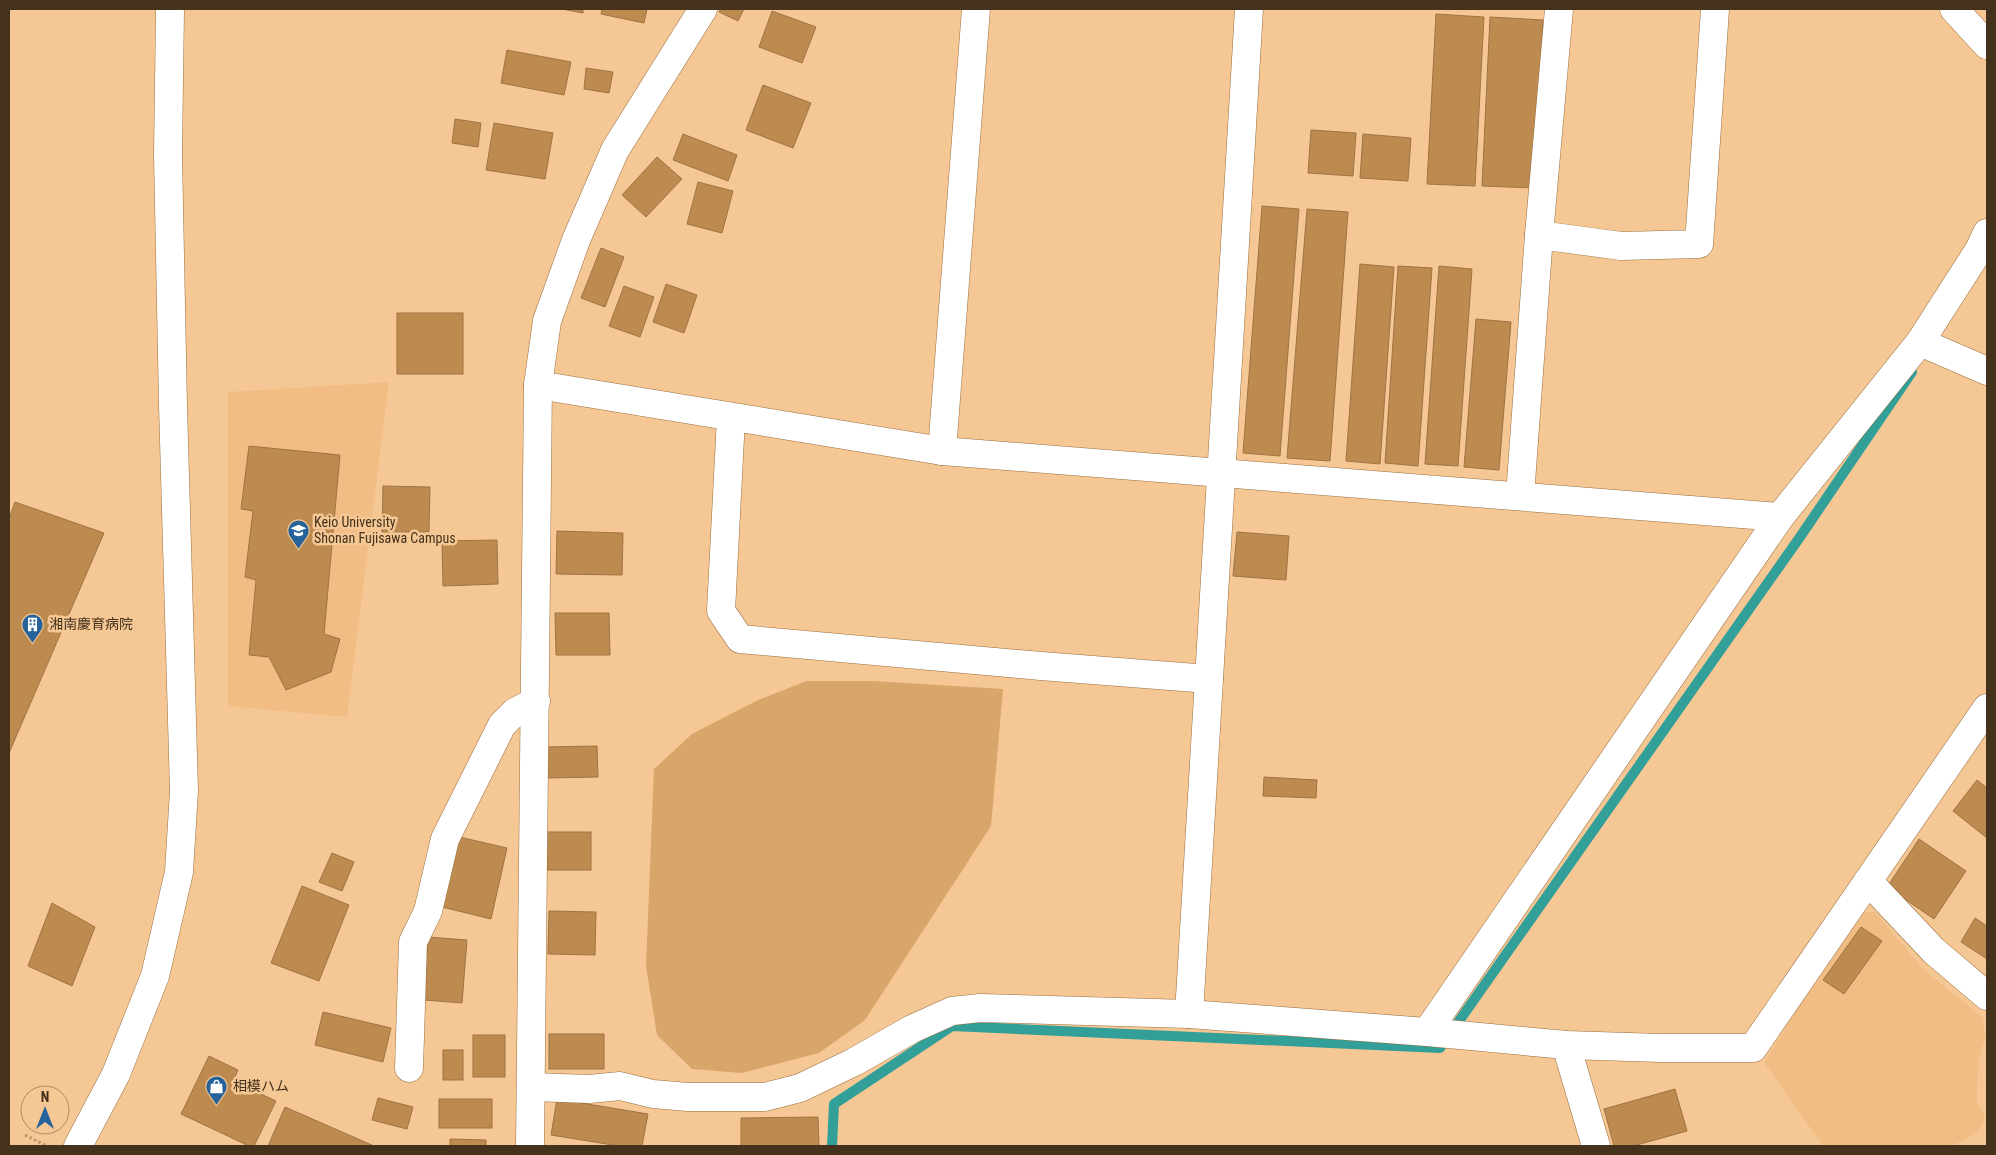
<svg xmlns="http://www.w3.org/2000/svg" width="1996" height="1155" viewBox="0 0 1996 1155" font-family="'Roboto Condensed','Noto Sans JP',sans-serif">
<rect width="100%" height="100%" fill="#f5c794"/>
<g fill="#f1bd84">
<path d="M389,382L347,717L228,706V392Z"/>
<path d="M1859,912H1875L1924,970L1983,1018L1985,1037L1978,1062L1977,1101L1985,1118L1978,1132L1952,1146H1823L1764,1062Z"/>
</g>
<path fill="#d8a56b" d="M807,681H873L1003,689L991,826L865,1020L819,1053L742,1073L692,1069L657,1035L646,966L654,769L692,734L758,700Z"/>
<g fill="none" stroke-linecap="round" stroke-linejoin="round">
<path stroke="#329f98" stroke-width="10" d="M832,1146L834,1104L952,1026L1440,1048L1800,537L1912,372"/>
</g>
<g fill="#bd8a50" stroke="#9e7443">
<path d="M562,9H583V13Z"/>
<path d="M602,9H647L644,23L601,14Z"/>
<path d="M721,9H744L738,21L719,12Z"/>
<path d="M772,11L816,27L802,63L759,47Z"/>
<path d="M1436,14L1484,17L1475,186L1427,184Z"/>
<path d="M1490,17L1543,20L1534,188L1482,186Z"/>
<path d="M507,50L571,62L564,95L501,83Z"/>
<path d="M586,68L613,72L609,93L584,89Z"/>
<path d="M763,85L811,103L793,148L746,130Z"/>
<path d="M455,119L481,123L478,147L452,143Z"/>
<path d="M494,123L553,133L545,179L486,170Z"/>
<path d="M1311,130L1356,133L1353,176L1308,173Z"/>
<path d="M683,134L737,155L728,181L673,160Z"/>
<path d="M1363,134L1411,138L1408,181L1360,178Z"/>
<path d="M657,157L682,179L646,217L622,195Z"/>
<path d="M698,182L733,191L722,233L687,224Z"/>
<path d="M1262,206L1299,209L1280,456L1243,453Z"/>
<path d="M1307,209L1348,212L1330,461L1287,458Z"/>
<path d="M601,248L624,257L605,307L581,298Z"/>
<path d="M1360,264L1394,267L1380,464L1346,461Z"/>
<path d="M1398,266L1432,268L1418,466L1385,463Z"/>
<path d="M1439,266L1472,269L1458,466L1425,464Z"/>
<path d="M666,284L697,295L684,333L653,322Z"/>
<path d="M624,286L654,297L640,337L609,326Z"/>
<rect x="397" y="313" width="66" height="61"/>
<path d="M1476,319L1511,322L1499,470L1464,467Z"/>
<path d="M249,446L340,455L324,634L340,639L331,672L286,690L269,657L249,655L256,580L245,577L253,511L241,509Z"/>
<path d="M383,486L430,487L429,532H382Z"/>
<path d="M15,502L104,533L9,753V519Z"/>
<path d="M557,531L623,533L622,575L556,574Z"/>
<path d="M1237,532L1289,536L1286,580L1233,576Z"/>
<path d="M497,540L498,584L443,586L442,541Z"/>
<path d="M555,613H609L610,655H556Z"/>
<path d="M597,746L598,777L547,778L546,747Z"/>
<path d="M1264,777L1317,780L1316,798L1263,796Z"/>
<path d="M1977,780L1987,788V838L1953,811Z"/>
<rect x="547" y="832" width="44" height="38"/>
<path d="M455,836L507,848L491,919L438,906Z"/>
<path d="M1919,839L1966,871L1934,919L1887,887Z"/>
<path d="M332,853L354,862L342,891L319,882Z"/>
<path d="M302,886L349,905L319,981L271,963Z"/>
<path d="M52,903L95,927L72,986L28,966Z"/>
<path d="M549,911L596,912L595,955L548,954Z"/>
<path d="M1975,918L1987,926V959L1961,942Z"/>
<path d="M1861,927L1882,941L1844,994L1823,980Z"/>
<path d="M428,937L467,940L462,1003L424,1000Z"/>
<path d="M323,1012L391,1028L383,1062L315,1045Z"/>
<rect x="549" y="1034" width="55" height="35"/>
<rect x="473" y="1035" width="32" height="42"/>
<rect x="443" y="1050" width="20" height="30"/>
<path d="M209,1056L238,1070L233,1081L276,1101L254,1146H249L181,1114Z"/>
<path d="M1675,1089L1687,1131L1633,1146H1614L1604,1109Z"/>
<path d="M378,1098L413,1107L407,1129L372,1120Z"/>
<rect x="439" y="1099" width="53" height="29"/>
<path d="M557,1099L648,1114L642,1146H619L551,1135Z"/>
<path d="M285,1107L374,1146H268Z"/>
<path d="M818,1117L819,1146H741V1118Z"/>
<path d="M450,1139L486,1140V1146H450Z"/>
</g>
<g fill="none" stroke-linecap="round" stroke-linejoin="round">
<defs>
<g id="minor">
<path d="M1954,9L1987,45"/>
<path d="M1539,235L1621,246L1699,244L1715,9"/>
<path d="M1920,342L1987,371"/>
<path d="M538,385L942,451L1780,517"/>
<path d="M731,418L721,611L740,639L1041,666L1209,679"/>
<path d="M942,451L976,9"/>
<path d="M1520,496L1539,235L1559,9"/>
<path d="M1868,881L1934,951L1987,996"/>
<path d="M1189,1014L1249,9"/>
<path d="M1427,1032L1780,517L1920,342L1979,250L1987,233"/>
<path d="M1566,1045L1596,1146"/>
<path d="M409,1068L413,942L428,911L445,839L502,725L515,712L536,701"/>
<path d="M532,1087L589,1089L620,1086L653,1094L688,1097H765L800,1088L854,1062L912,1029L952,1011L980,1008L1189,1014L1427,1032L1566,1045L1661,1048H1753L1987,708"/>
<path d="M78,1146L116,1074L155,976L179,872L184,791L173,405L168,155L170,9"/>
</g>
<path id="tertiary" d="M530,1146L538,385L547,321L576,240L615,150L703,9"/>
</defs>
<use href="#minor" stroke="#996f3f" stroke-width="29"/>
<use href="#tertiary" stroke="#996f3f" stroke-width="29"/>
<path stroke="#bc976d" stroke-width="3" stroke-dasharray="2.5 2.5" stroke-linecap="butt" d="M25,1135L47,1146"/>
<use href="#minor" stroke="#fff" stroke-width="28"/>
<use href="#tertiary" stroke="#fff" stroke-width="28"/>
</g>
<defs>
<symbol id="university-pin" viewBox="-11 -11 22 30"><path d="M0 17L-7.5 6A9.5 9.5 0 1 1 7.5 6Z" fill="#25639a" stroke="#f5c794"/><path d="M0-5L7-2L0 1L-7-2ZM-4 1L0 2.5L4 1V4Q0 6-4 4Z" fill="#fff"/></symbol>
<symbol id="building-pin" viewBox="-11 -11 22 30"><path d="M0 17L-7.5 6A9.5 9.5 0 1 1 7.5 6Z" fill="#25639a" stroke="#f5c794"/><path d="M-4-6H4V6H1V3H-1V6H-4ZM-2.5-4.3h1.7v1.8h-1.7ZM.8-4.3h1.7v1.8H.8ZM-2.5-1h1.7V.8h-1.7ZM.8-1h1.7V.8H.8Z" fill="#fff"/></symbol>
<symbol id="shop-pin" viewBox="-11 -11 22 30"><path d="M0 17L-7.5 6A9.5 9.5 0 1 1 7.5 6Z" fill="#25639a" stroke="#f5c794"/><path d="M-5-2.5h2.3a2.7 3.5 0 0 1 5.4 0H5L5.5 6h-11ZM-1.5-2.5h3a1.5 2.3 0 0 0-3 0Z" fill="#fff"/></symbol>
</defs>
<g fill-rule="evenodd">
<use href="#university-pin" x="286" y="518" width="25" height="34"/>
<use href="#building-pin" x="20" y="612" width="25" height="34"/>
<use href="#shop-pin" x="204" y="1074" width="25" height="34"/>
</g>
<g text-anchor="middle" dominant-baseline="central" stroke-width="5" stroke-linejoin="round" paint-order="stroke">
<g font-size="14" fill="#44321d" stroke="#f5c794" text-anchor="start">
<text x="314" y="522">Keio University<tspan x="314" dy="16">Shonan Fujisawa Campus</tspan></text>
<text x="49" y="624">湘南慶育病院</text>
<text x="233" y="1086">相模ハム</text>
</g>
</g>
<rect width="1996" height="1155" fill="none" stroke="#44321d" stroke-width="20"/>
<g transform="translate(45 1110)"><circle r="24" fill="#f5c794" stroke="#ae8b64"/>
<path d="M0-4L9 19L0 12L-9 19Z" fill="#25639a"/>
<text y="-8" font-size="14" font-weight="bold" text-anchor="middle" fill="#44321d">N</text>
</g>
</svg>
